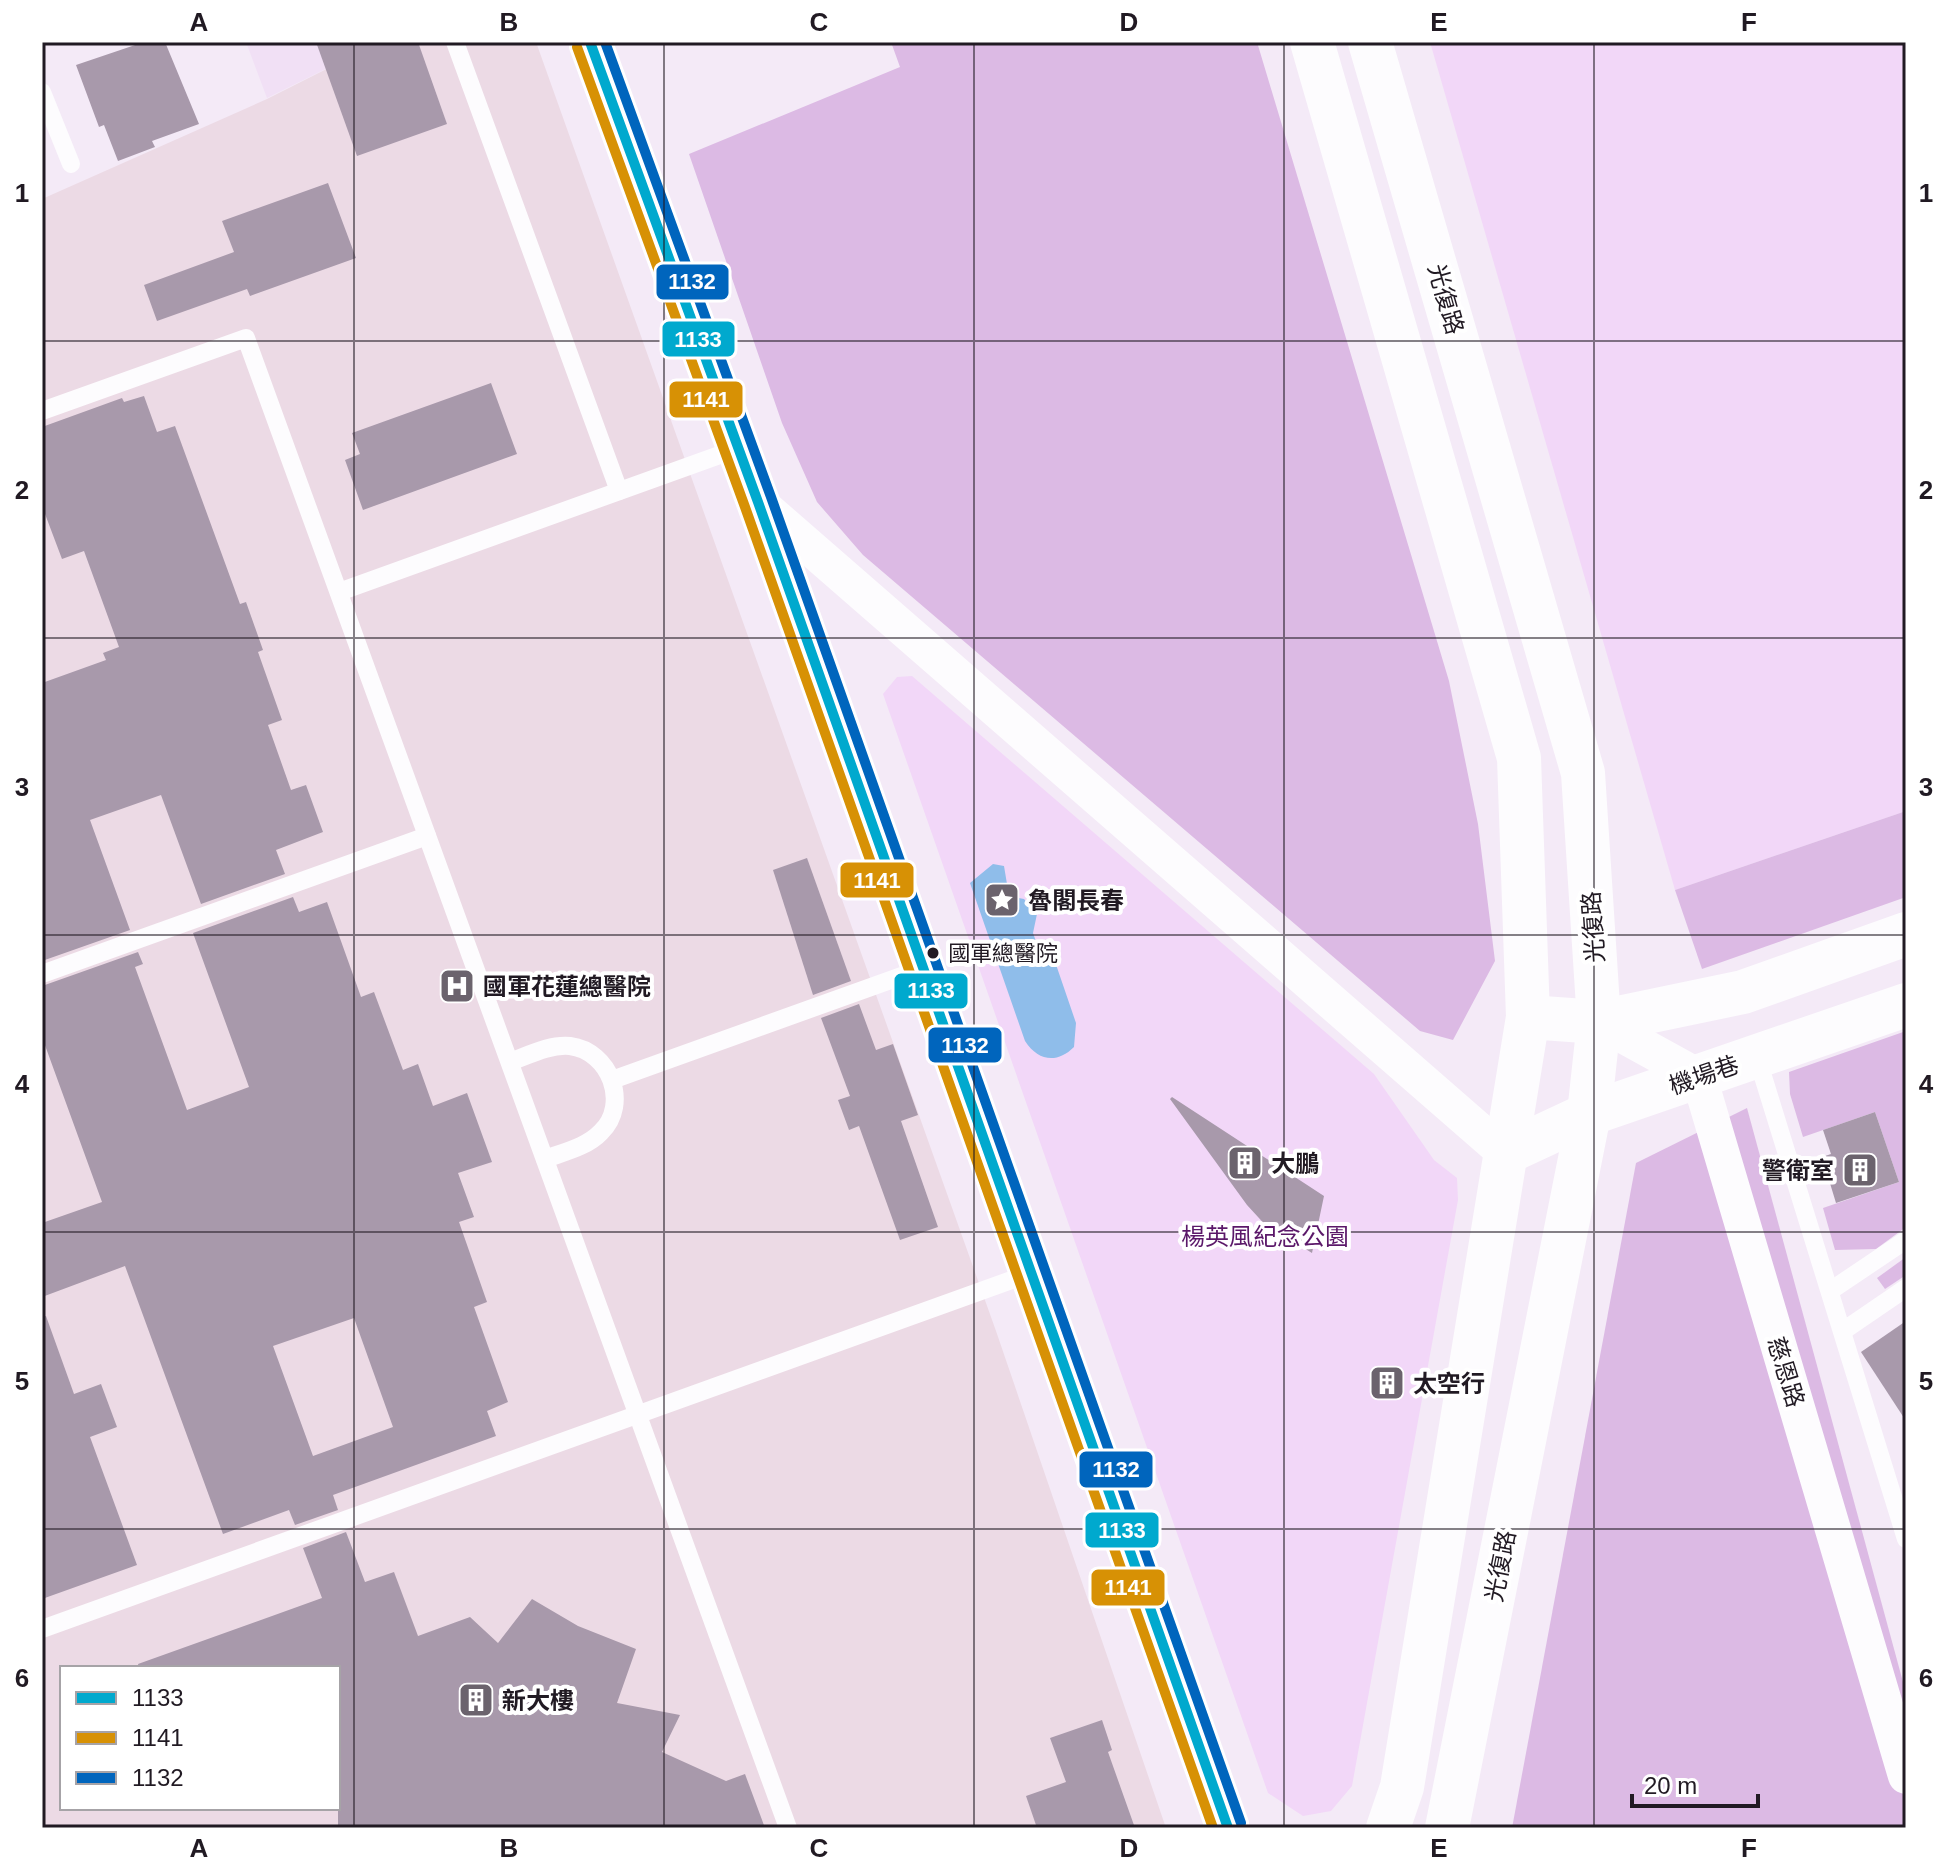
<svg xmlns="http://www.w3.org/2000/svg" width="1948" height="1870" viewBox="0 0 1948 1870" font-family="Arial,'Noto Sans TC',sans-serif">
<rect width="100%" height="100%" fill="#f4eaf7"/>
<path fill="#f1e0f5" d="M246,42H380L267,98Z"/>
<path fill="#ecdae5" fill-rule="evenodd" d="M380,42H536L996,1331L1166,1828H42V199L267,99ZM62,1668H338V1808H62Z"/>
<g fill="#f2d7f8">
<path d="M1430,42H1906V811L1675,890Z"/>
<path d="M912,676L1374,1074L1434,1160L1457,1178L1458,1200L1352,1786L1331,1811L1303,1816L1268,1793L883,694L897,677Z"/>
</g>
<g fill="#dcbae4">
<path d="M891,42H1257L1449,681L1478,824L1495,961L1453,1040L1420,1031L863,555L817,502L782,423L689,154L900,67Z"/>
<path d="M1906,811V897L1702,969L1675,890Z"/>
<path d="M1906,1031V1227L1876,1249L1835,1250L1823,1208L1899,1182L1875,1112L1803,1137L1790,1094L1789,1072Z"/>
<path d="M1747,1108L1906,1693V1828H1512L1636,1163Z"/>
<path d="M1906,1257V1275L1885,1289L1877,1278Z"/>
</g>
<path fill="#8fbdea" d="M993,864L1004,866L1009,896L1024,899L1037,914L1033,933L1039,950L1050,947L1076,1023L1074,1047C1057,1064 1038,1061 1025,1041L970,883Z"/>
<g fill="#a899ab" fill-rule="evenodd">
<path d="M144,42H165L199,124L152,141L155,147L118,161L104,125L99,127L76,65Z"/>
<path d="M316,42H418L447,124L357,156Z"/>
<path d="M328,183L356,258L250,296L247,289L157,321L144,285L234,252L222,221Z"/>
<path d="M491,383L517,454L363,510L345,460L360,454L352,433Z"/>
<path d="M144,396L157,432L175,426L240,604L246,602L263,650L258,652L282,720L268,725L291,790L306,785L323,832L276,850L285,874L201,904L161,795L90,820L130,930L42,961V683L106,660L103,653L119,647L84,551L62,559L42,506V427L122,398L124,402Z"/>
<path d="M807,858L851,981L813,995L773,870Z"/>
<path d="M293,897L299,912L327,902L361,997L374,992L403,1070L418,1064L433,1106L467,1093L492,1162L458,1173L474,1217L459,1222L487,1302L474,1307L508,1402L487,1411L496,1436L333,1495L338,1510L295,1525L289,1510L223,1534L125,1266L42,1297V1223L102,1202L42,1037V986L138,952L143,964L135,967L187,1110L249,1087L193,933ZM354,1318L393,1427L313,1456L273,1346Z"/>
<path d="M859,1004L876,1050L893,1044L918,1115L901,1121L938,1227L900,1240L859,1126L849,1130L838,1100L850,1096L821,1018Z"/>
<path d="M1172,1097L1324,1196L1312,1253L1288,1238L1282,1243L1247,1205L1170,1099Z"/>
<path d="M1875,1112L1899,1182L1836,1203L1822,1157L1831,1154L1823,1130Z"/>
<path d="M46,1316L74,1394L101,1384L117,1427L90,1437L137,1565L42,1599V1317Z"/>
<path d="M1906,1321V1421L1861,1352Z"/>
<path d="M346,1532L365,1582L394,1572L418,1636L470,1617L498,1643L532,1599L578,1626L636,1649L617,1703L680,1715L662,1752L726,1781L745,1774L765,1828H338V1668H139L138,1664L322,1598L303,1548Z"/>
<path d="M1102,1720L1112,1750L1108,1752L1135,1828H1037L1026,1796L1066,1782L1050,1738Z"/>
</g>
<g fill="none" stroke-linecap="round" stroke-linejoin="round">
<g stroke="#fdfcfe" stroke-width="18">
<path d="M455,42L619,491"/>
<path d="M42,92L71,164"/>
<path d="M42,411L246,338L788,1828"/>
<path d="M339,592L739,448"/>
<path d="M42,974L427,836"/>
<path d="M1757,1057L1906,1539"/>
<path d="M510,1062C529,1055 550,1044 570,1046C610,1051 630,1104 601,1132C587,1147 564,1152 545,1159"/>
<path d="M612,1080L924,968"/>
<path d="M1830,1291L1906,1240"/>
<path d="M1843,1331L1906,1288"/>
<path d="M42,1629L1031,1273"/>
</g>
<g stroke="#fdfcfe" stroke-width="36">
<path d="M590,42L758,502L1228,1828"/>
<path d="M759,503L1505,1153"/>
<path d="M1599,1022L1699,1077L1906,1776"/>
</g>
<g stroke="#fdfcfe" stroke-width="44">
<path d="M1528,1017L1599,1022L1743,992L1906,934"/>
<path d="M1505,1153L1589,1114L1906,1005"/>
</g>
<g stroke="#fdfcfe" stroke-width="44">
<path d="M1312,42L1519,758L1528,1017L1402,1787L1388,1828"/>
<path d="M1370,42L1583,773L1599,1022L1589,1114L1447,1828"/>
</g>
<defs>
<path id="bus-1" d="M590,42L758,502L1228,1828"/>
<path id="bus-2" d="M577,47L745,507L1213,1828"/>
<path id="bus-3" d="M605,42L771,497L1241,1823"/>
</defs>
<use href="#bus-1" stroke="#fff" stroke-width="16"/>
<use href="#bus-2" stroke="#fff" stroke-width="16"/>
<use href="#bus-3" stroke="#fff" stroke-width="16"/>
<use href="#bus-1" stroke="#00a9ce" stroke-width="10"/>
<use href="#bus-2" stroke="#d79105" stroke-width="10"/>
<use href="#bus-3" stroke="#0065bd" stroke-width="10"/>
</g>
<path fill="none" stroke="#211a23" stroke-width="2" stroke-opacity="0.55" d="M354,42V1828M664,42V1828M974,42V1828M1284,42V1828M1594,42V1828M42,341H1906M42,638H1906M42,935H1906M42,1232H1906M42,1529H1906"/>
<defs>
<symbol id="sight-square" viewBox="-11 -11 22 22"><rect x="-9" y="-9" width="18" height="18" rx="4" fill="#6b636d" stroke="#fff"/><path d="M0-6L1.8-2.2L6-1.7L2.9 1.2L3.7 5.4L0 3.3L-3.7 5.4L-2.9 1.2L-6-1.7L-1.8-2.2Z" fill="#fff"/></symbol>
<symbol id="hospital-square" viewBox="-11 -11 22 22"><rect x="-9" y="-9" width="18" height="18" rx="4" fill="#6b636d" stroke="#fff"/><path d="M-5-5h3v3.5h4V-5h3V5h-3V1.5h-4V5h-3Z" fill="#fff"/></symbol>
<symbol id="building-square" viewBox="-11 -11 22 22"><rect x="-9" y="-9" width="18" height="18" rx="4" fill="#6b636d" stroke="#fff"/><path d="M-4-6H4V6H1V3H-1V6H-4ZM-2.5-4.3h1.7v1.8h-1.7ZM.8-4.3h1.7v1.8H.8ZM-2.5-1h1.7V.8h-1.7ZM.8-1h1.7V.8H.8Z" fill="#fff"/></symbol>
</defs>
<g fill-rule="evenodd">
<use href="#sight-square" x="982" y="880" width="40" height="40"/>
<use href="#hospital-square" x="437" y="966" width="40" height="40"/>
<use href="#building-square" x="1225" y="1143" width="40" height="40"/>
<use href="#building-square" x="1840" y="1150" width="40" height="40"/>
<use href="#building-square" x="1367" y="1363" width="40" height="40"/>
<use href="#building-square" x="456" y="1680" width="40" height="40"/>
</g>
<circle fill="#211a23" stroke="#fff" stroke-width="3" cx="933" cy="953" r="7"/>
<g text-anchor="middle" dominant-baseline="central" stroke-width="8" stroke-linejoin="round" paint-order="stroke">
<g font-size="22" fill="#211a23" stroke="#fff" text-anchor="start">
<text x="948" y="953">國軍總醫院</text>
</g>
<g font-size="24" fill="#211a23" stroke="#fff">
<text transform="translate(1446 299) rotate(74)">光復路</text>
<text transform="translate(1593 927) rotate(-94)">光復路</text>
<text transform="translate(1704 1075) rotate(-19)">機場巷</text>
<text transform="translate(1786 1372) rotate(73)">慈恩路</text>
<text transform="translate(1500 1566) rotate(-79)">光復路</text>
</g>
<g font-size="24" font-weight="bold" fill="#211a23" stroke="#fff" text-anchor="start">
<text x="1028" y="900">魯閣長春</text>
<text x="483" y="986">國軍花蓮總醫院</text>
<text x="1271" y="1163">大鵬</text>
<text x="1834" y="1170" text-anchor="end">警衛室</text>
<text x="1413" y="1383">太空行</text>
<text x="502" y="1700">新大樓</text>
</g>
<g font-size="24" fill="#5b1869" stroke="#fff">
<text x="1265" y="1236">楊英風紀念公園</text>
</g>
</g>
<g stroke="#fff" stroke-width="3">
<rect x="655" y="263" width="75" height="38" rx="8" fill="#0065bd"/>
<rect x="661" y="320" width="75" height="38" rx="8" fill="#00a9ce"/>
<rect x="668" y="380" width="76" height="39" rx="8" fill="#d79105"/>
<rect x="839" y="861" width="76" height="38" rx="8" fill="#d79105"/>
<rect x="893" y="972" width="76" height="38" rx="8" fill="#00a9ce"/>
<rect x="927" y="1026" width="76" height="38" rx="8" fill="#0065bd"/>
<rect x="1078" y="1450" width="76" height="39" rx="8" fill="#0065bd"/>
<rect x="1084" y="1511" width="76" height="38" rx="8" fill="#00a9ce"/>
<rect x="1090" y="1568" width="76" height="39" rx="8" fill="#d79105"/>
</g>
<g font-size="22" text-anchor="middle" font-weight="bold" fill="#fff">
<text x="692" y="289">1132</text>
<text x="698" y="347">1133</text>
<text x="706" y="407">1141</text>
<text x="877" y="888">1141</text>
<text x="931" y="998">1133</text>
<text x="965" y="1053">1132</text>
<text x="1116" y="1477">1132</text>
<text x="1122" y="1538">1133</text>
<text x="1128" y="1595">1141</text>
</g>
<rect width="1948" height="1870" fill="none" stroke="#ffffff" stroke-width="88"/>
<rect x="60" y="1666" width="280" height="144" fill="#ffffff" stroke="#a6a3a7" stroke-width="2"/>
<rect x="76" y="1692" width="40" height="12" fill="#00a9ce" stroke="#a6a3a7" stroke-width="2"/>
<text x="132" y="1706" font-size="24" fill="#211a23">1133</text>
<rect x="76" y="1732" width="40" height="12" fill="#d79105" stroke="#a6a3a7" stroke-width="2"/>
<text x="132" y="1746" font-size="24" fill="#211a23">1141</text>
<rect x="76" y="1772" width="40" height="12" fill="#0065bd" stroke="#a6a3a7" stroke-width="2"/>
<text x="132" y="1786" font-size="24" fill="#211a23">1132</text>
<path d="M1632 1794v12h126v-12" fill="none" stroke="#211a23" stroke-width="4"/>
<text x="1644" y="1794" font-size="24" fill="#211a23" stroke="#ffffff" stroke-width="6" paint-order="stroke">20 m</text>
<rect x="44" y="44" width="1860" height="1782" fill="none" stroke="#211a23" stroke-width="3"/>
<g font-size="26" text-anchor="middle" font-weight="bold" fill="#211a23">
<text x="199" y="31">A</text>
<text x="509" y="31">B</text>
<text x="819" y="31">C</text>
<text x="1129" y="31">D</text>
<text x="1439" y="31">E</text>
<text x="1749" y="31">F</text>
<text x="22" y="202">1</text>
<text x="1926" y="202">1</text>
<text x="22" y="499">2</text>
<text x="1926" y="499">2</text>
<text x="22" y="796">3</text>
<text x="1926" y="796">3</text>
<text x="22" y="1093">4</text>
<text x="1926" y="1093">4</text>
<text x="22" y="1390">5</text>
<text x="1926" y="1390">5</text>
<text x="22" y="1687">6</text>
<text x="1926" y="1687">6</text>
<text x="199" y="1857">A</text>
<text x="509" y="1857">B</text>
<text x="819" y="1857">C</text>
<text x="1129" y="1857">D</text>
<text x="1439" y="1857">E</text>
<text x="1749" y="1857">F</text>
</g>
</svg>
